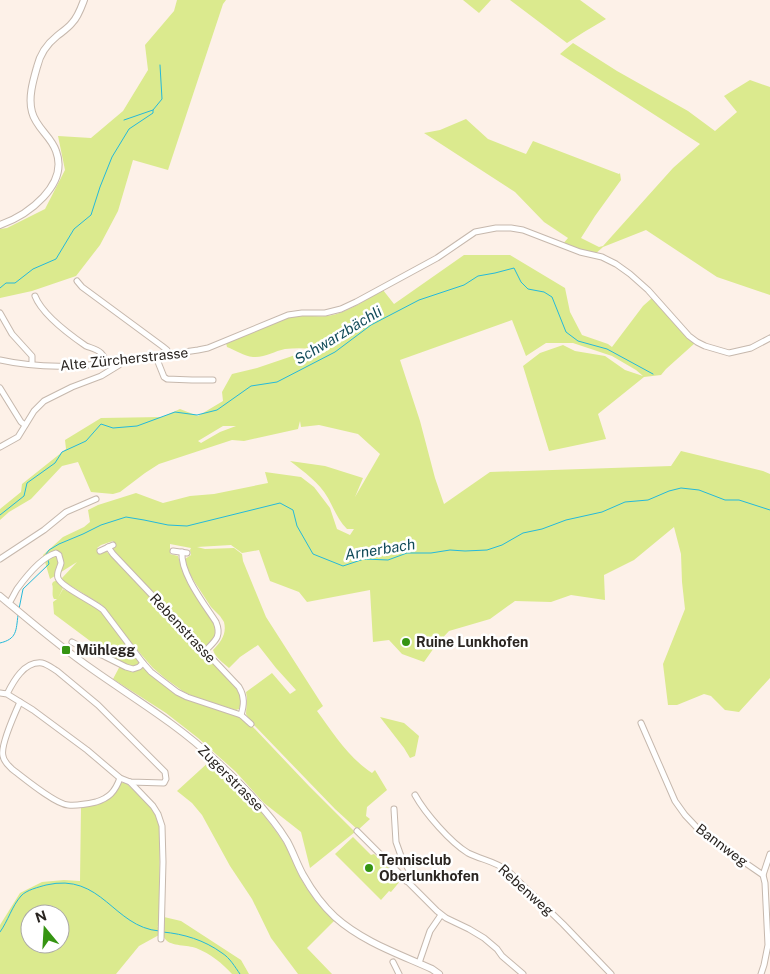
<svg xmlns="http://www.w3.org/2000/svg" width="770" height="974" viewBox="0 0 770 974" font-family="'Public Sans',sans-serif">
<rect width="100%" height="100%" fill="#fdf1e8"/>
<g fill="#dbea8e" fill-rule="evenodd">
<path d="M177,0H226L223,4L168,170L133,160L118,211L100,245L76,276L32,291L0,298V229L7,228L45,209L65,170L58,136L91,138L123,111L148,70L145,45L174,11Z"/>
<path d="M463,0H491L479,13Z"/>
<path d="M510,0H580L606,19L584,32L567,43Z"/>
<path d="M573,43L617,71L688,111L715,131L737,112L724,96L750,80L770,87V295L717,277L646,230L603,247L594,255L562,245L568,238L544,222L515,192L424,133L440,130L466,119L488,139L526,154L533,141L619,174L620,173L621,180L595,216L581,238L599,247L603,246L673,168L700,144L560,54Z"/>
<path d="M464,255H510L565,288L570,312L582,335L608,344L612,347L643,306L652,298L695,343L666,369L661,375L644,377L598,414L606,439L549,451L523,366L540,353L563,345L575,351L605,356L625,370L643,376L636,370L612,356L573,343H546L526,356L512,320L400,360L420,421L435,478L444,504L490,472L671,466L681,451L763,471L770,474V678L739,712L725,710L711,696L704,694L677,705H668L663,664L685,609L682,582L681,554L674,527L634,560L604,575L605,600L571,595L551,602L515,601L490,619L449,631L436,645L424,662L402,654L389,640L373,642L370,590L307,602L299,592L270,581L259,550L242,553L231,545L197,547L205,549L234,548L242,554L243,561L266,617L323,706L317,711C333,733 349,758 372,773L375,770L387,790L367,807L366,816L370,819L358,830L335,809L252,723L246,714L247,698L246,692L272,673L290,694L296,690L276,668L258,645L240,657L229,668C223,663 215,657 213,650C221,642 227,634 224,622L220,616L211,607L194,581L188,570L185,559L191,555L190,550L191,548L170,544V554L178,556L181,566L187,578L216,626C217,635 214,643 204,646L200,643L113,551V548L115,546L113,541L101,545L97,548L101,553L106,551L108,553L241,693C242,699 241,704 239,709L236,710L199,699L184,692L166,679L153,668L132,644L102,605L63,581L62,578L77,562L50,579L43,555L63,537L84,527L90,522L88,510L98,505L136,493L163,503L190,496L214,494L268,483L265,472L301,477L314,487L330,508L337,529L350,535L354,529H347C338,520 334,509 328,498C319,482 304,472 290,461L325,466L363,478L355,497L380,454L358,434L319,425L301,427L300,421L298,429L244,441L232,440L159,464L145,473L120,492L113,494L91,492L78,462L62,466L31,499L9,512L0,520V509L21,492L22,484L66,449L65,440L101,418L162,417L180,409L198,416L223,401L222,392L232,374L257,368L313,349C304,348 294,348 285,349C274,351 265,358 253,357C244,356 235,350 227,347L226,343C246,335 270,322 291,317C303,315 315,317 327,316C345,314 367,299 383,290L394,304ZM223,426H236L220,432L201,443L198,441Z"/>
<path d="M57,580L58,583L63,588L58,598L63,589L89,602L101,612L139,662L177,695L187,700L234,714L252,726L309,786L355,832L310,868L301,832L264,803L236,772L198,738L166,713L113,679L121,664L54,614L53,602L57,599H54C51,594 54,589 52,584L53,582Z"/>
<path d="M380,717L404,723L419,736L415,756L410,758L404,748Z"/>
<path d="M211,760C236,784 263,811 282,840C291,853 295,869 303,882C311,897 323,908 335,920L307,948L332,974H298L271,938L252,899L230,866L202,815L192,803L177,791Z"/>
<path d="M121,783H126L153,809L160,827L159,926H157L160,927L159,935L139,946L116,974H0V925L20,893L42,882L64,880L80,881L81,806L101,803ZM30,914H60V944H30Z"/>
<path d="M353,837L371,855L374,854L401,880L391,892L389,891L381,900L335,854Z"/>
<path d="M164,917L181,921L241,960L249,974H232C222,963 211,954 196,948C188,945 171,946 166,940C160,934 163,925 164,917Z"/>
</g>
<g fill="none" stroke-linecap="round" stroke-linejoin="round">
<g stroke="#25b9da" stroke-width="1">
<path d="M124,120L153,110"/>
<path d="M0,288L6,283H15L33,269L56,259L74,229L91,215L100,187L112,157L129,129L153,113V110L162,99L160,65"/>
<path d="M0,515L24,496L27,483L55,463L62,452L86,441L101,424L113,428L137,426L175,412L197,415L217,410L251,386L277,382L335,352L371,325L419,300L464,285L478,276L495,273L514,268L521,282L528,289L544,292L552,297L566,332L578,341L607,349L653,374"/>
<path d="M47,556L46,554L49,550L59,544L83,534L101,525L126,517L144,520L168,525L187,526L280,503L293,510L297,526L313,554L343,566L364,559L388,560L407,553H431L450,550L465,551L487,550L502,545L523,533L542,529L566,520L602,512L625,502L648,500L669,491L681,488L699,490L725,500H739L770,510"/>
<path d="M19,609L23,589L49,564L48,560"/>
<path d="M0,643C17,639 16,631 18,615"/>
<path d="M0,932C8,921 12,906 21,896C26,890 39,887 46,885C102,872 113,927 159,931"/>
<path d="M163,932C184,934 204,940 222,953C230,958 235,967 240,974"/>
</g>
<defs>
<g id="minor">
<path d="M77,281L82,287L162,346L167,350V354"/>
<path d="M35,296C42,314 70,335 86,346C91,348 97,349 101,353C104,356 105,360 104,364"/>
<path d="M0,313L12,334L32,356V364"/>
<path d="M156,357L164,377L167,379L192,380H213"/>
<path d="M0,360C66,375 132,359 198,350L208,348L288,315L302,313H325L341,309L356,302L437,258L475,232L496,228H511L523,230L580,252L602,257L616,264L630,274L648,290L689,336L697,342L705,346L729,353L751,348L770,338"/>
<path d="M0,388L21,422L25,425"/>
<path d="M0,447L18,437L34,411L44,401L72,387L101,376L119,365V362"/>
<path d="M108,547L113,554L239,687C245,697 244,705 241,715"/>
<path d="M100,551L113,545"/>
<path d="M173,551L187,553"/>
<path d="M182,552C180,573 205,605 216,622C222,637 215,641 205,651"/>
<path d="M0,559L44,530L66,512L96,499"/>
<path d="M9,603C12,599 14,594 17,589C25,578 42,557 56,553L59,555C59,556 61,562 61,563C60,568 56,573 58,578C61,587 94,602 103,610L143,663L151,672L177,692L187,697L241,715L251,724"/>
<path d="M72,642L87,650L104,656L126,667L133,669L139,667L143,663"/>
<path d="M0,693L7,694L33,710L87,750L120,778L130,782L164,783L166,779L165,772L98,705L57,671C52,668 47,664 42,663C24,661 13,682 7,694"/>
<path d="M20,702C15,713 0,746 3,756C4,762 8,765 12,769C24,778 55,804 68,805C77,806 87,804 96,802C109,798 115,792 120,778"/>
<path d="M641,723L675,801L685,815L702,833L763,875L765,883L768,945L764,965L761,974"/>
<path d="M130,782L153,806L158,814L162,826L163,862L161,939"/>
<path d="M415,795C425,813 450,842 468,853C482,860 495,861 508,871L563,924L611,974"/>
<path d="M394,809L396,842L401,856L410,872L409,878L406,881"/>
<path d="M357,831L437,911L446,918L469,929L484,938L497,949L502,956L523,974"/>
<path d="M763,875L770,854"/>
<path d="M393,962L399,974"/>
<path d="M419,963L430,931L441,915"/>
</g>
<g id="tertiary">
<path d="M0,225C28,215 69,185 56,151C51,136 36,128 32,112C28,98 33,81 37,67C40,54 47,44 57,36C62,32 68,28 72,23C78,17 81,8 84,0"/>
<path d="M0,596C30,621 60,647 92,669C133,698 177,724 214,759C238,781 270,813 287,841C293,852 297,864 303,875C312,891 322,905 335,917C363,942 399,954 432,969L439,974"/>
</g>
</defs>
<use href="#minor" stroke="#c6b8ad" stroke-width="7"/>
<use href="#tertiary" stroke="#c6b8ad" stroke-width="8"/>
<use href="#minor" stroke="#fff" stroke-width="5"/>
<use href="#tertiary" stroke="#fff" stroke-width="6"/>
</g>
<g fill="#359412" stroke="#fff" stroke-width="2">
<circle cx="406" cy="642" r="5"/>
<rect x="61" y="645" width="10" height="10" rx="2.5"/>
<circle cx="369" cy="868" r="5"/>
</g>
<g text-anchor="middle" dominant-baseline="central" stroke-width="5" stroke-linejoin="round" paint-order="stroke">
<g font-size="14" fill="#2a2521" stroke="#fff">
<text transform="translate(124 359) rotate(-6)">Alte Zürcherstrasse</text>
<text transform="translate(183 628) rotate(47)">Rebenstrasse</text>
<text transform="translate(231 778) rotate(45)">Zugerstrasse</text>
<text transform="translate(722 845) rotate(37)">Bannweg</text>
<text transform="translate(526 890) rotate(42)">Rebenweg</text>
</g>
<g font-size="14" font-weight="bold" fill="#2a2521" stroke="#fff" text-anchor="start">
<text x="416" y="642">Ruine Lunkhofen</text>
<text x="76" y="650">Mühlegg</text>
<text x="379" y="860">Tennisclub<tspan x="379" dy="16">Oberlunkhofen</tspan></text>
</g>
<g font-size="15" font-style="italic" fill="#114b59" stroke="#fff">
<text transform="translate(338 335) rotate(-31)">Schwarzbächli</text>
<text transform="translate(380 549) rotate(-9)">Arnerbach</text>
</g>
</g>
<g transform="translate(45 929) rotate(342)"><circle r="24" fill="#ffffff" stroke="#aaa8a6"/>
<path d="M0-4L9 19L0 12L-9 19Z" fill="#359412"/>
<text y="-8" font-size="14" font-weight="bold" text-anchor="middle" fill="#2a2521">N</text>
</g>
</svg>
